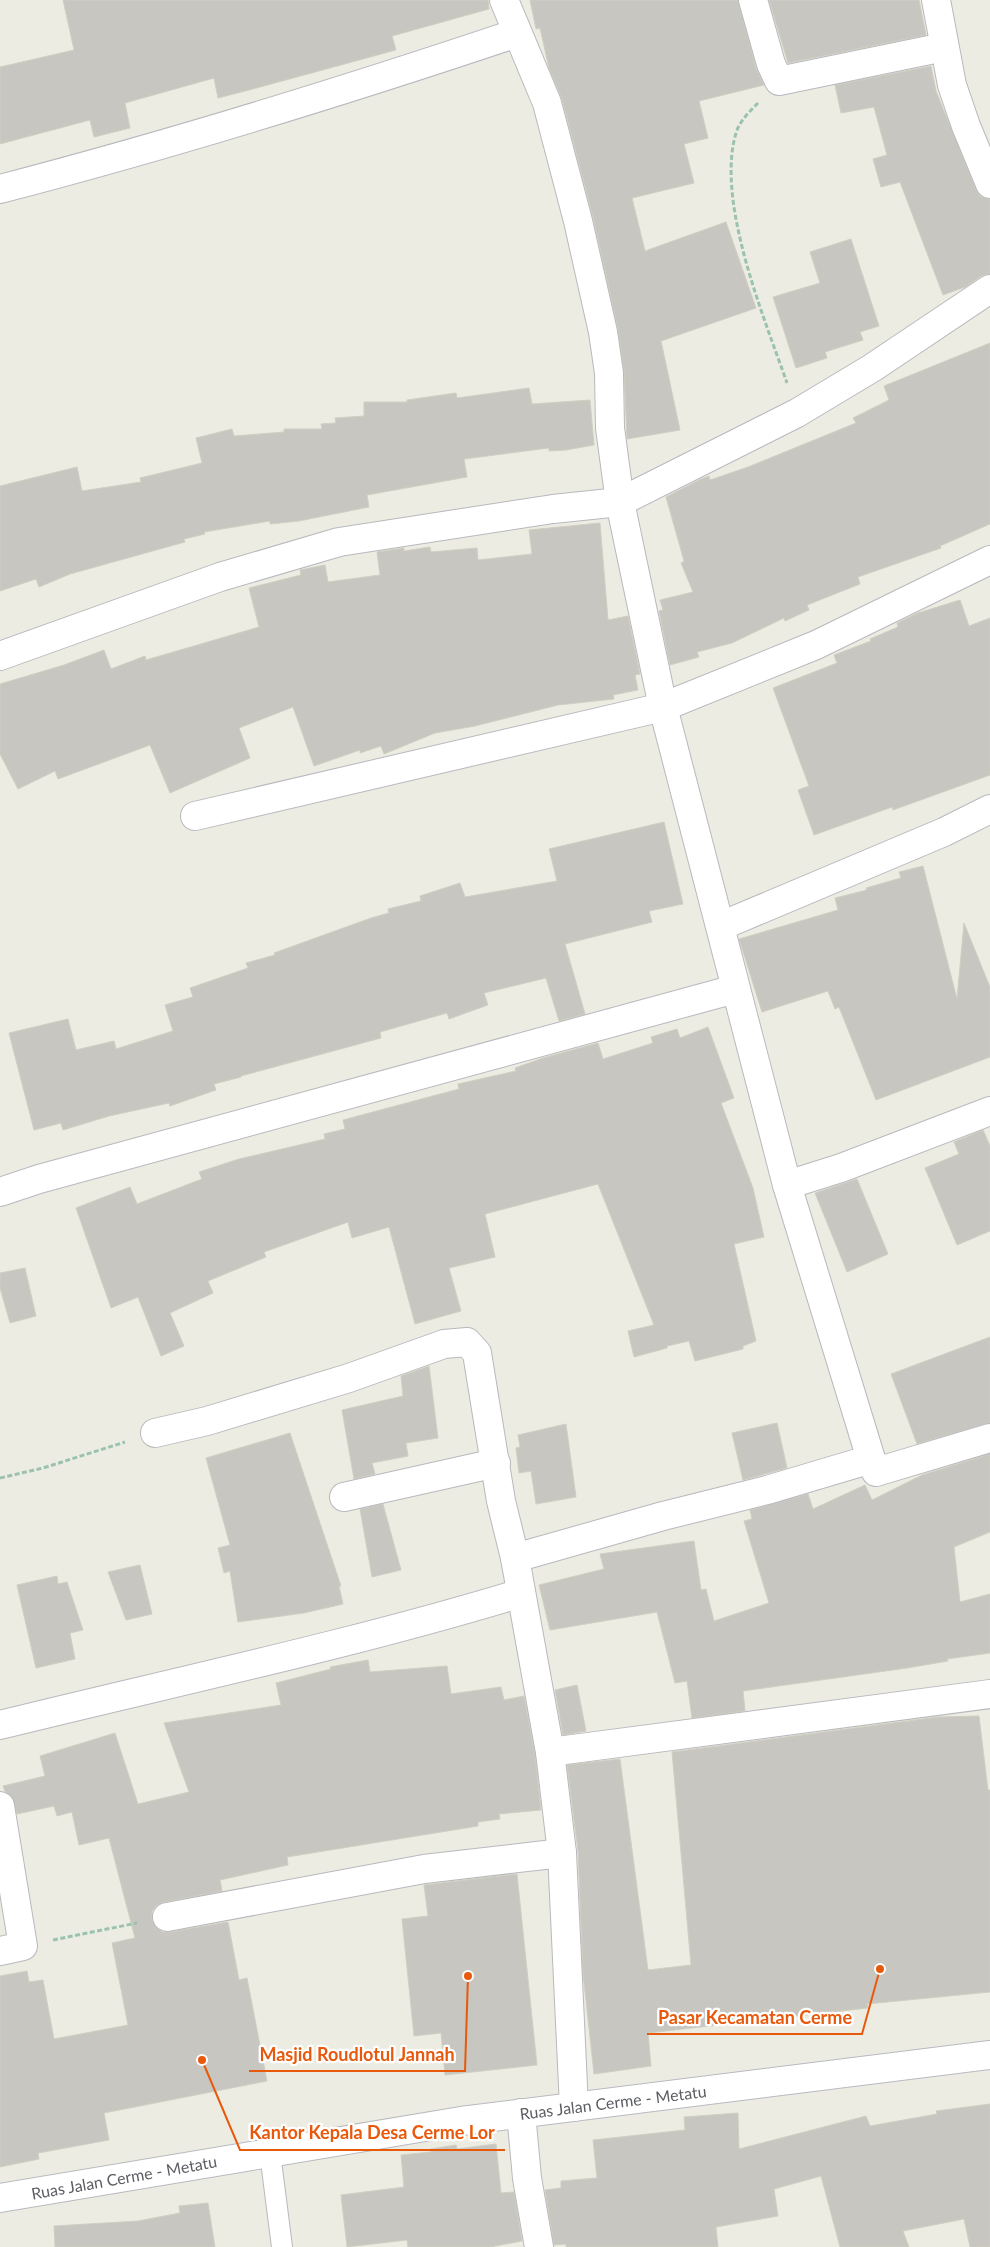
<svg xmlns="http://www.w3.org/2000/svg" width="990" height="2247" viewBox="0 0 990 2247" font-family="Lato,sans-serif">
<rect width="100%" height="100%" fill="#ecece2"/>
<g fill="#c8c6c0" stroke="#d0cfc1">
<path d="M63,0H488L489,9L392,36L396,50L249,90L218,98L214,78L125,103L130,128L94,137L90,120L0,144V67L74,50Z"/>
<path d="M530,0H738L756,68L764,85L699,101L708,138L684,144L694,183L632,198L645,251L726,222L756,308L661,341L680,430L627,439L624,371L618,329L593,217L562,99L549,68L540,28L536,29Z"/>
<path d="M769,0H919L926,35L788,63Z"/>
<path d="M931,66L936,91L976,190L981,197L990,199V274L981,276L965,287L943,295L900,182L881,187L873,159L887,155L874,107L841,113L835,85Z"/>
<path d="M851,239L879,326L860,332L863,340L825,352L827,358L796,368L773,297L820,283L810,252Z"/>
<path d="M990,343V524L940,546L941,548L858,577L860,584L807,605L809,610L785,621L784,618L732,643L697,652L699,657L670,665L659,611L663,610L660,600L693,592L681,563L684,561L666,497L701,479L709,476L710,480L748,467L856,423L853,418L889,400L884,386Z"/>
<path d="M529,388L532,404L590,400L594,445L566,450L549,451V448L464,459L467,477L367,495L369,507L299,521L270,524V521L204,532L205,534L184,539L185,542L70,574L39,587L36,579L0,591V486L77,467L82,491L141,482L140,478L202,463L196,438L232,429L234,436L284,432V429H322L321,424L336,423L335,418L364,416V402H407V400L456,393L457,398Z"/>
<path d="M600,523L608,620L628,616L640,674L635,675L638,690L613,695L614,699L558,705L475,726L435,733L384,754L381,746L360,753V750L314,766L293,707L239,728L250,758L170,793L150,745L58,779L55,771L18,789L0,754V684L64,665L104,650L111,669L145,656L146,660L259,627L249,588L301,575L300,570L325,565L328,582L380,575L377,552L404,548V551L430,547L431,552L477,548L478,560L532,554L529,530Z"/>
<path d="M960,600L969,626L990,618V775L893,810L892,807L814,835L798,790L809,786L773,688L837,663L834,655L871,641L870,639L898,627L897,623L918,613Z"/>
<path d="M664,822L683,904L649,911L652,922L565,944L585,1014L559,1021L546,978L484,993L488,1005L449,1019L447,1013L380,1032L381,1038L241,1076V1077L214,1084L216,1090L170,1106L169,1103L109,1116L63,1130L61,1123L34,1130L9,1033L68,1019L76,1050L114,1041L116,1049L173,1031L165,1005L193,997L190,988L248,968L246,963L275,955L274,953L371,918L389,913L388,909L421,901L420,896L460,883L465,897L557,881L549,849Z"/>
<path d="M923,866L957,999L964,923L990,987V1057L876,1100L839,1007L835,1009L828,991L762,1012L739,939L838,910L835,898L867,890L866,888L901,878L899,872Z"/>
<path d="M708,1027L734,1098L721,1103L753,1188L764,1237L734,1244L756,1341L743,1346V1349L695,1361L689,1341L667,1346V1348L634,1357L628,1331L654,1325L598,1184L485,1214L495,1257L449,1268L461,1311L415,1324L389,1227L352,1238L348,1222L264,1252L266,1257L208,1281L213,1293L170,1313L184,1346L161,1356L138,1297L111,1308L76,1208L130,1187L137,1204L202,1179L199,1172L239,1159L325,1139L324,1134L345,1129L343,1120L459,1089L458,1084L516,1071L515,1068L543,1058L598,1043L603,1059L653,1043L651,1037L677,1029L680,1038Z"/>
<path d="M983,1130L990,1146V1231L957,1245L925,1168L959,1154L954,1142Z"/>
<path d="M857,1179L888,1254L847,1272L815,1193Z"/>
<path d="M25,1268L36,1316L10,1323L0,1288V1273Z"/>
<path d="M990,1337V1423L917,1444L891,1374Z"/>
<path d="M429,1366L438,1438L406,1443L408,1456L372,1463L375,1474L354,1479L342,1410L403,1396L401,1376Z"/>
<path d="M777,1423L787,1468L743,1480L732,1433Z"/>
<path d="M566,1424L576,1497L536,1504L531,1471L519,1473L516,1448L520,1447L518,1435Z"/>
<path d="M290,1433L341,1586H339L343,1604L304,1613L238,1622L230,1571L224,1573L218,1548L230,1545L206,1458Z"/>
<path d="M990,1454V1532L954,1547L960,1602L990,1594V1653L947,1659L948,1661L907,1668L743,1691L745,1711L692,1718L687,1681L675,1683L657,1612L550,1630L539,1585L604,1569L600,1554L694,1541L701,1590L706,1589L714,1621L769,1603L744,1521L752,1519L750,1510L808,1494L813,1509L865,1485L872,1500L922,1475Z"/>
<path d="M383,1504L401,1570L372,1577L360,1509Z"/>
<path d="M140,1565L152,1614L126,1620L108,1572Z"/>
<path d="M57,1576L58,1584L67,1582L83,1630L70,1633L75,1659L36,1668L17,1585Z"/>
<path d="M368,1660L370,1672L447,1666L451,1694L501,1687L504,1700L524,1696L535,1754L541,1810L499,1814L500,1819L478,1822V1826L287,1857L288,1865L220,1880L222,1891L164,1902L157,1905L152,1911V1920L156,1927L162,1932H170L228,1922L239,1980L247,1978L267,2081L104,2113L109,2140L38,2153L39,2159L0,2167V1976L27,1971L29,1982L43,1980L54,2039L128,2025L112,1943L135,1938L109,1838L79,1845L72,1812L57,1816L54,1806L17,1814L12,1797L5,1791L3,1786L45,1776L40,1756L115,1733L138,1804L189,1792L164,1723L281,1705L276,1683L331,1669L330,1667Z"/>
<path d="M577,1685L586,1731L563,1735L555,1690Z"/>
<path d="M979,1716L988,1790H990V1992L867,2004L868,2008L648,2033L651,2066L594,2074L583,1974L578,1851L567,1765L620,1759L648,1970L691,1965L672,1752L938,1717Z"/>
<path d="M517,1874L537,2065L445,2075L441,2033L414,2036L402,1919L428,1916L424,1885Z"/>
<path d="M990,2104V2247H970L964,2219L903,2231L909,2247H840L821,2176L774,2189L778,2216L716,2227L718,2247H566V2244L554,2245L545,2190L561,2188V2181L597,2178L593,2140L685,2130L684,2117L738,2113L739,2149L866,2116L870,2126L937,2114L936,2111Z"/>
<path d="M496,2144L501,2193L514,2192L522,2241L490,2247H408L407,2240L347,2247L341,2195L404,2187L401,2155L431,2152V2149L456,2145L457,2149Z"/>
<path d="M208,2203L215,2247H55L54,2226L138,2221L180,2213L179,2206Z"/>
</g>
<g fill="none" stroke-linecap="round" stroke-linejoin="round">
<defs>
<path id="lane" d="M270,2153L282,2247"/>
<g id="street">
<path d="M504,0L547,103L578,221L603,332L609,373L610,428L620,502L663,707L787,1185L871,1459L876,1472L990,1438"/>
<path d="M753,0L771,64L779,81L944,47"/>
<path d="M936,0L952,85L966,126L990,184"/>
<path d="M0,189C173,144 347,90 517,33"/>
<path d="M0,656L220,577L339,542L553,509L620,502L797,413L872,368L990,289"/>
<path d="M195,816L663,707L816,645L990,560"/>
<path d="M721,926L944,832L990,809"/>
<path d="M787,1185L841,1168L990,1111"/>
<path d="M0,1192L39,1179L735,989"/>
<path d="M155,1433L207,1421L349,1378L444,1344L467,1342L477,1353L501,1501L515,1558"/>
<path d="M344,1497L496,1463"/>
<path d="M0,1725C174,1682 350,1645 521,1593"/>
<path d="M550,1752L990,1694"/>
<path d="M0,1806L23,1946L0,1951"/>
<path d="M167,1917L424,1869L562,1853"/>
<path d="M574,2107L562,1853L550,1752L515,1558L663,1516L767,1490L871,1459"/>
<path d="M521,2113L527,2178L539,2247"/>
</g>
<path id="secondary" d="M0,2198L461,2121L990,2055"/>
</defs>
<use href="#lane" stroke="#b8b9be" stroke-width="22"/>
<use href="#street" stroke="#b8b9be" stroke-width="30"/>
<use href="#secondary" stroke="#b8bac0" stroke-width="30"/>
<g stroke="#9bc2ae" stroke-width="3" stroke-dasharray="5 2.5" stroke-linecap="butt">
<path d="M758,103C750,111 741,120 737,130C714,198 764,317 787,383"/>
<path d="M0,1478L43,1468L125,1442"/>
<path d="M53,1940L137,1923"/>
</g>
<use href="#lane" stroke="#fff" stroke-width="20"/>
<use href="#street" stroke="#fff" stroke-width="28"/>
<use href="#secondary" stroke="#fff" stroke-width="28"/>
</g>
<g text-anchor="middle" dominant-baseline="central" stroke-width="4.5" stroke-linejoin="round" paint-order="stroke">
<g font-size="16" fill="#5b5d62" stroke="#fff">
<text transform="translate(613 2102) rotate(-7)">Ruas Jalan Cerme - Metatu</text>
<text transform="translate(124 2177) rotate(-10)">Ruas Jalan Cerme - Metatu</text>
</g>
</g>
<path fill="none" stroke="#e8590c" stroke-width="2" d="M880 1969L862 2034H647M468 1976L465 2071H249M202 2060L240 2150H505"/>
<g fill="#e8590c" stroke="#fff" stroke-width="2">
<circle cx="880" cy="1969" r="5"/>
<circle cx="468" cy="1976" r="5"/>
<circle cx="202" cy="2060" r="5"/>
</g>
<g font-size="18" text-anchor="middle" font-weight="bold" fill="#e8590c" stroke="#fff" stroke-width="4.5" stroke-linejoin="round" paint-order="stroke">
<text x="755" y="2024">Pasar Kecamatan Cerme</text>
<text x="357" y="2061">Masjid Roudlotul Jannah</text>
<text x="372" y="2139">Kantor Kepala Desa Cerme Lor</text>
</g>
</svg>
